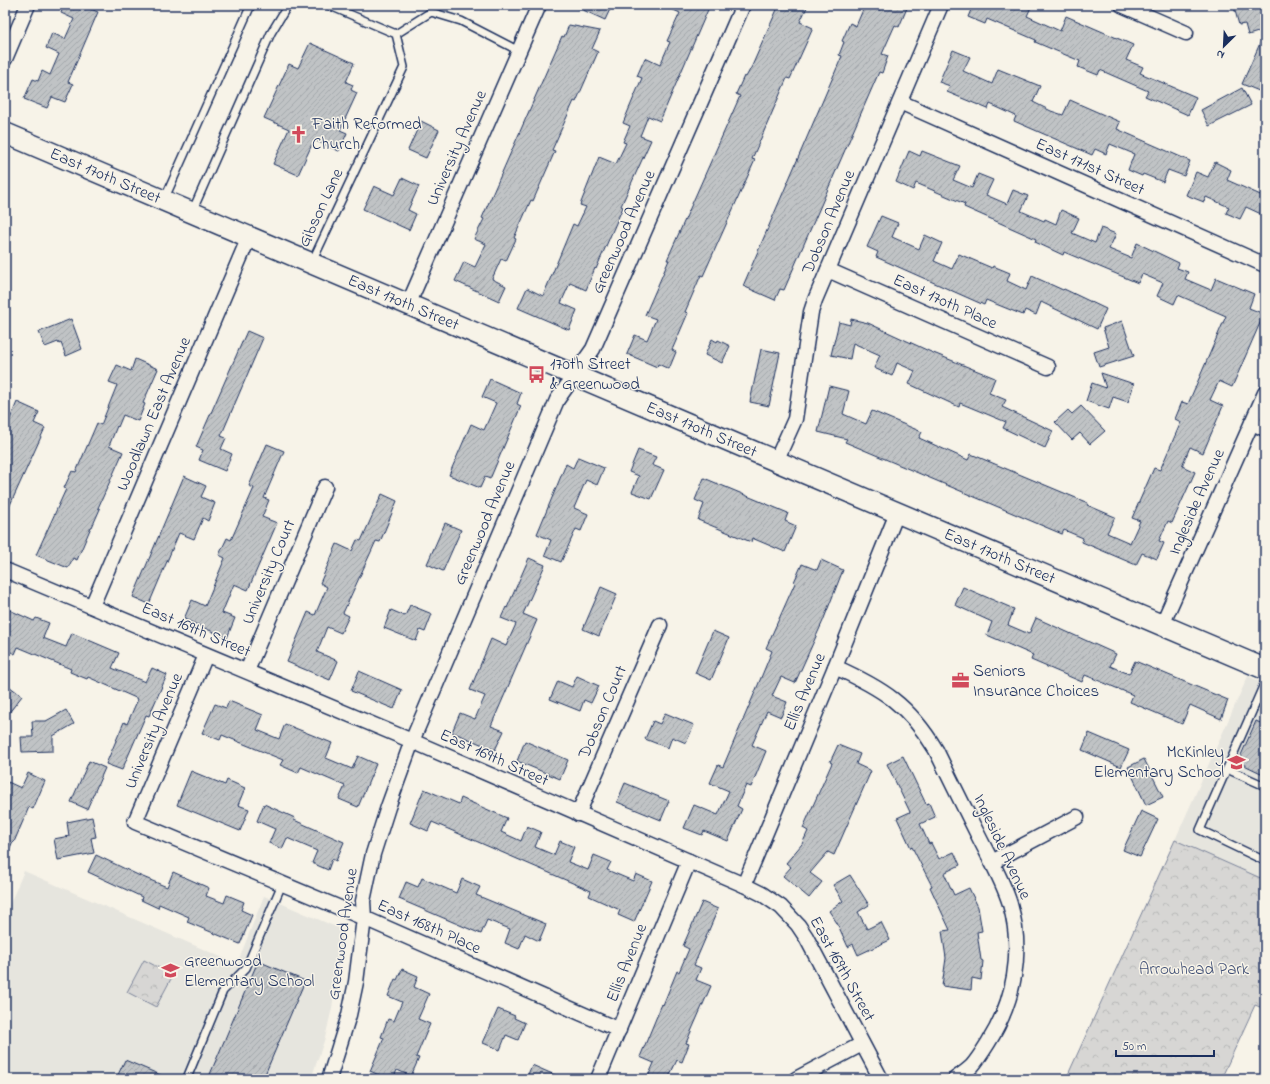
<svg xmlns="http://www.w3.org/2000/svg" width="1270" height="1084" viewBox="0 0 1270 1084" font-family="'Indie Flower',sans-serif">
<defs>
<pattern id="forest-crowns" width="20" height="18" patternUnits="userSpaceOnUse"><rect width="20" height="18" fill="#d7d6d4"/><path d="M2 6a3 3 0 1 1 6 0M12 15a3 3 0 1 1 6 0" fill="none" stroke="#b8b8b8"/></pattern>
<pattern id="building-hatch" width="6" height="6" patternUnits="userSpaceOnUse"><rect width="6" height="6" fill="#c0c3c5"/><path d="M-1 1l2-2M0 6l6-6M5 7l2-2" fill="none" stroke="#a4a8ac"/></pattern>
</defs>
<rect width="100%" height="100%" fill="#f7f3e8"/>
<filter id="ink" filterUnits="userSpaceOnUse"><feTurbulence type="fractalNoise" baseFrequency=".025" numOctaves="2"/><feDisplacementMap in="SourceGraphic" scale="8" xChannelSelector="R" yChannelSelector="G"/><feConvolveMatrix kernelMatrix="1 2 1 2 8 2 1 2 1" color-interpolation-filters="sRGB"/></filter>
<g filter="url(#ink)">
<g fill="#e6e5de">
<path d="M1248,676L1265,684V880L1175,840Z"/>
<path d="M24,871L237,964L264,896L343,930L332,1008L325,1038L311,1079H5V915Z"/>
</g>
<g fill="url(#forest-crowns)" stroke="#798299">
<path d="M1175,840L1265,880V1009L1255,1005L1221,1079H1066Z"/>
<path d="M144,960L173,975L156,1007L127,992Z"/>
</g>
<g fill="url(#building-hatch)" stroke="#1b2f5e">
<path d="M64,5H81L98,12L68,82L73,84L65,102L52,97L47,108L24,99L33,79L38,81L42,71L50,75L59,54L46,48L52,33L65,39L74,19L61,13Z"/>
<path d="M572,5H612L605,20Z"/>
<path d="M663,5H710L660,121L648,116L640,136L651,140L621,206L623,207L596,269L595,268L586,290L570,283L561,303L577,310L569,330L518,308L527,288L543,296L573,224L577,226L586,207L580,205L599,157L616,164L626,143L623,142L630,126L623,123L642,78L637,76L645,58L660,65L670,42L667,41L680,13Z"/>
<path d="M779,5H808L800,22L813,28L790,79L787,78L752,159L755,160L703,276L701,275L685,312L688,313L672,350L676,352L669,369L658,364L657,367L627,354L635,335L647,340L656,319L645,315L669,260H667L740,96L736,94L744,76L746,77L752,66Z"/>
<path d="M865,5L880,10L882,5H900L907,8L899,27L895,25L882,54L888,56L882,73L879,72L784,290L780,289L775,300L743,286L842,56L839,55L844,42L842,41L850,23L856,26Z"/>
<path d="M973,5H1032L1027,16L1060,31L1066,16L1133,45L1126,60L1143,67L1140,73L1196,97L1188,115L1145,96L1148,91L1100,70L1098,75L1078,67L1080,61L1035,42L1036,40L987,19L985,24L968,17Z"/>
<path d="M1240,5H1260L1262,11L1265,10V30L1248,35L1245,24L1239,25L1234,7Z"/>
<path d="M569,25L600,31L592,49L598,52L576,102L574,101L552,150L555,151L533,201L531,200L514,238L516,239L506,261L501,259L492,279L506,286L499,301L455,281L464,262L475,267L486,244L474,239L484,219L482,218L562,36L564,37Z"/>
<path d="M1265,32V78L1259,91L1242,84Z"/>
<path d="M310,43L354,63L346,82L353,85L351,90L357,93L340,130L347,133L339,151L314,140L298,175L273,164L289,129L264,118L289,64L298,68Z"/>
<path d="M953,50L970,57L963,71L992,84L998,69L1040,86L1033,102L1051,111L1063,115L1070,100L1120,122L1117,129L1190,161L1184,176L1168,170L1163,182L1143,174L1142,176L1128,170L1134,154L1110,144L1106,154L1095,149L1092,155L1014,121L1016,116L990,104L988,109L947,92L950,86L939,82Z"/>
<path d="M1242,88L1251,105L1209,126L1201,110Z"/>
<path d="M421,121L439,130L426,158L408,150Z"/>
<path d="M909,151L920,156L922,151L960,166L953,180L972,188L978,174L993,180L986,195L1007,204L1013,190L1028,196L1021,211L1044,221L1045,219L1056,224L1061,210L1079,218L1072,233L1095,243L1101,228L1116,234L1109,249L1131,258L1137,243L1179,263L1177,268L1188,272L1185,279L1211,290L1216,278L1254,294L1249,308L1264,314L1232,387L1219,381L1210,400L1223,406L1203,453L1190,447L1182,466L1195,472L1172,523L1168,521L1159,541L1164,543L1157,559L1142,553L1136,565L1082,542L1083,538L1064,530L1062,534L845,442L847,439L818,432L829,386L849,391L843,414L866,424L872,411L922,432L919,438L968,460L971,454L1088,503L1087,505L1115,517L1107,533L1130,543L1140,521L1132,518L1154,468L1160,470L1181,422L1175,419L1182,402L1188,404L1226,316L1178,295L1174,304L1157,296L1163,283L1142,274L1138,283L1064,252L1063,255L1035,242L1036,239L964,207L965,204L916,183L913,190L896,182Z"/>
<path d="M1215,162L1231,170L1227,180L1265,197V205L1261,214L1246,207L1240,219L1226,213L1229,207L1206,197L1204,202L1186,195L1196,172L1208,177Z"/>
<path d="M402,178L419,186L408,210L416,214L409,230L363,209L374,186L394,195Z"/>
<path d="M881,216L898,223L892,237L919,249L925,235L942,243L934,261L952,269L959,254L992,268L993,266L1010,273L1007,281L1026,290L1032,276L1063,290L1064,289L1106,309L1097,329L1041,302L1036,315L1025,310L1023,315L986,300L984,305L876,257L878,252L867,247Z"/>
<path d="M71,319L82,349L66,356L61,343L59,344L58,342L45,347L39,332Z"/>
<path d="M851,319L868,323L931,352L995,378L989,393L1006,400L1002,407L1053,431L1045,448L1003,428L1006,422L960,403L959,407L909,384L915,371L897,363L892,376L874,368L880,355L853,343L850,359L831,355L839,322L850,325Z"/>
<path d="M1122,321L1134,356L1099,367L1094,352L1109,347L1103,328Z"/>
<path d="M247,331L263,338L221,436L226,438L221,449L232,454L225,471L199,460L203,450L196,447Z"/>
<path d="M712,339L717,342L718,340L730,346L722,363L705,355Z"/>
<path d="M761,349L780,353L769,406L750,402Z"/>
<path d="M135,359L158,369L143,403L145,404L138,421L123,415L118,427L117,426L109,446L123,452L98,508L100,509L92,527H91L77,560L73,558L68,568L36,555L66,489L64,488L72,471L76,472L97,423L101,425L117,385L109,382L117,365L131,371Z"/>
<path d="M1101,373L1134,384L1128,402L1113,397L1109,409L1086,401L1092,383L1106,388Z"/>
<path d="M490,379L521,393L517,404L521,406L490,479L485,477L480,488L449,475L471,424L484,430L496,403L482,397Z"/>
<path d="M17,402L39,412L34,423L45,428L5,516V431Z"/>
<path d="M1081,406L1105,431L1090,444L1080,433L1072,440L1055,422L1068,410L1072,414Z"/>
<path d="M267,444L284,451L264,498L269,500L262,517L277,523L248,590L234,584L222,613L235,618L227,638L184,619L192,600L205,606L225,558L219,555L227,538L231,540L254,488L249,486Z"/>
<path d="M638,450L656,457L652,465L664,470L651,499L632,492L639,476L629,472Z"/>
<path d="M578,457L604,468L597,485L586,480L574,508L588,514L581,531L576,529L561,562L545,555L551,540L537,534L566,464L573,468Z"/>
<path d="M184,476L206,486L201,497L215,503L208,521L203,518L194,539L179,533L149,604L133,597Z"/>
<path d="M704,478L788,513L785,521L796,526L785,552L752,538L751,542L698,520L704,504L695,500Z"/>
<path d="M382,494L397,501L380,542L376,541L343,613L349,616L341,633L327,627L317,652L338,661L330,680L287,662L308,612L315,615L327,587L320,583L337,544L352,551L357,540L361,541Z"/>
<path d="M445,523L461,530L443,571L427,564Z"/>
<path d="M529,558L545,565L523,614L537,620L491,726L504,731L495,750L452,732L460,713L475,719L485,696L470,690L491,639L506,646L516,624L501,618L506,607L507,608Z"/>
<path d="M821,560L843,570L823,621L795,683L781,677L772,696L787,702L781,717L767,711L752,745L766,751L751,787L746,785L737,806L742,809L728,841L704,831L702,835L684,828L694,805L718,815L729,791L710,783L718,765L723,767L758,685L772,651L766,648L795,583L794,582L802,564L817,570Z"/>
<path d="M601,587L617,594L599,636L583,629Z"/>
<path d="M963,587L1014,609L1008,625L1029,634L1036,618L1116,654L1110,666L1129,674L1135,661L1228,700L1221,719L1190,705L1182,724L1130,702L1133,695L1085,675L1082,682L1031,660L1033,655L987,635L992,622L955,605Z"/>
<path d="M410,605L432,614L425,632L420,630L416,641L384,628L391,610L405,616Z"/>
<path d="M5,608L34,621L36,618L49,623L43,638L66,647L72,633L119,653L112,668L145,682L152,668L167,675L149,716L146,715L122,770L106,764L124,722L127,724L138,699L88,677L87,679L70,672L71,669L18,647L15,654L5,649Z"/>
<path d="M713,631L729,638L711,680L695,673Z"/>
<path d="M359,671L402,690L394,709L351,691Z"/>
<path d="M577,676L599,686L591,703L584,700L580,711L550,699L558,681L572,687Z"/>
<path d="M5,683L22,696L5,718Z"/>
<path d="M229,701L263,715L257,730L279,739L285,724L332,743L326,758L352,769L358,756L376,764L358,807L339,799L345,786L301,767L298,773L280,765L283,760L222,735L220,740L202,733L215,704L226,708Z"/>
<path d="M66,710L74,724L53,736V751L22,752L21,737H33L32,721H46Z"/>
<path d="M665,713L694,725L686,743L672,737L668,748L645,739L653,721L660,724Z"/>
<path d="M1256,721L1265,725V775L1238,762Z"/>
<path d="M1089,733L1129,750L1121,767L1082,750Z"/>
<path d="M525,741L568,760L560,779L517,761Z"/>
<path d="M838,745L860,754L856,764L871,771L834,855L828,852L810,873L822,882L809,898L783,876L791,867L786,863L802,844L808,831L803,828L832,763L830,762Z"/>
<path d="M903,756L926,804L929,803L935,817L920,824L929,844L931,843L939,859L954,852L960,865L944,873L954,895L969,888L978,907L982,931L977,932L981,960L983,961L981,980L972,978L971,990L942,986L946,958L942,931L950,930L930,887L932,886L912,847L911,848L897,818L910,812L887,764Z"/>
<path d="M1144,759L1163,797L1146,805L1128,767Z"/>
<path d="M89,761L105,768L87,809L71,802Z"/>
<path d="M191,771L225,785L227,780L245,788L238,805L249,809L240,831L177,805Z"/>
<path d="M28,773L45,781L33,809L29,807L14,842L13,841L5,859V788L8,782L21,788Z"/>
<path d="M625,783L669,801L661,820L617,802Z"/>
<path d="M424,789L459,804L461,798L507,818L501,832L521,841L527,826L541,832L535,847L554,855L560,841L574,847L568,862L588,870L594,855L611,862L607,870L633,881L636,874L652,881L634,922L618,915L620,910L589,896L591,891L432,822L428,831L410,823Z"/>
<path d="M264,804L295,818L294,820L344,842L336,861L332,859L328,870L312,863L317,851L287,838L282,849L269,843L275,829L257,821Z"/>
<path d="M1141,811L1158,819L1140,857L1123,850Z"/>
<path d="M92,817L96,837L91,838L94,853L58,860L54,839L69,836L67,822Z"/>
<path d="M96,855L138,875L167,887L173,872L209,888L206,896L224,903L227,895L244,902L241,910L252,915L240,944L187,922L189,917L159,904L158,908L141,900L142,897L88,872Z"/>
<path d="M850,875L869,905L858,912L867,929L881,922L890,940L858,955L853,944L848,947L837,923L829,911L843,901L833,885Z"/>
<path d="M422,878L456,893L462,879L480,887L476,895L546,924L539,941L525,934L519,949L505,943L510,929L487,920L481,934L399,899L406,882L418,887Z"/>
<path d="M702,902L718,909L694,965L701,968L696,980L711,986L686,1043L689,1044L682,1062L677,1060L668,1079H647L654,1063L640,1057L662,1004L663,1005L677,971L679,972L689,949L683,946Z"/>
<path d="M258,961L305,981L263,1079H208Z"/>
<path d="M402,969L418,976L414,987L429,994L418,1019L430,1024L416,1057L419,1058L411,1076L397,1070L393,1079H388L370,1071L384,1038L381,1037L388,1019L394,1021L402,1002L388,996L395,979L397,980Z"/>
<path d="M498,1009L515,1016L514,1018L525,1023L518,1040L506,1035L500,1050L483,1043Z"/>
<path d="M125,1060L170,1079H116Z"/>
<path d="M532,1065L564,1079H526Z"/>
</g>
<g fill="none" stroke-linecap="round" stroke-linejoin="round">
<defs>
<g id="lane">
<path d="M396,34L431,12L461,21L519,51"/>
<path d="M164,200L251,5"/>
<path d="M192,212L271,33L288,5"/>
<path d="M312,262L404,67L396,34L328,5"/>
<path d="M1265,682L1200,830L1265,861"/>
<path d="M1227,769L1265,786"/>
<path d="M187,1078L223,991L246,968L282,884"/>
</g>
<g id="street">
<path d="M1122,5L1186,33"/>
<path d="M5,59L28,5"/>
<path d="M900,102L1265,265"/>
<path d="M828,270L1048,367"/>
<path d="M408,305L539,5"/>
<path d="M1252,423L1265,429"/>
<path d="M776,461L795,419L811,312L815,300L941,5"/>
<path d="M5,570L412,741L744,885L762,894L781,907L798,925L806,937L881,1079"/>
<path d="M92,606L249,237"/>
<path d="M1162,625L1265,393"/>
<path d="M206,655L135,822L364,918L619,1030"/>
<path d="M835,667C882,688 909,705 936,750C950,779 965,809 979,837C990,859 1003,881 1010,904C1024,952 1014,1002 988,1043C983,1051 978,1059 972,1066C967,1071 961,1075 955,1079"/>
<path d="M247,671L325,487"/>
<path d="M578,814L660,625"/>
<path d="M992,862L1077,817"/>
<path d="M744,885L835,667L897,513"/>
<path d="M329,1079L349,1015L356,982L364,918L363,901L373,854L388,807L412,741L557,400L593,349L743,5"/>
<path d="M598,1079L689,861"/>
<path d="M796,1079L862,1044"/>
</g>
<g id="secondary">
<path id="s1" d="M5,133L1265,669"/>
</g>
</defs>
<use href="#lane" stroke="#1b2f5e" stroke-width="10"/>
<use href="#street" stroke="#1b2f5e" stroke-width="17"/>
<use href="#secondary" stroke="#1b2f5e" stroke-width="23"/>
<use href="#lane" stroke="#f7f3e8" stroke-width="7"/>
<use href="#street" stroke="#f7f3e8" stroke-width="14"/>
<use href="#secondary" stroke="#f7f3e8" stroke-width="20"/>
</g>
</g>
<defs>
<symbol id="church-bare" viewBox="-9 -9 18 18"><path d="M-1.2-6h2.4v3.5h3.3v2.4h-3.3V6h-2.4V-.1h-3.3v-2.4h3.3Z" fill="#d1495b" stroke="#f7f3e8" stroke-width="2.5" paint-order="stroke"/></symbol>
<symbol id="bus-bare" viewBox="-9 -9 18 18"><path d="M-5-6H5V4H4V6H2V4H-2V6H-4V4H-5ZM-3.5-4V0h7V-4ZM-3.5 1.2v1.5H-2V1.2ZM2 1.2v1.5H3.5V1.2Z" fill="#d1495b" stroke="#f7f3e8" stroke-width="2.5" paint-order="stroke"/></symbol>
<symbol id="office-bare" viewBox="-9 -9 18 18"><path d="M-6-3h4V-5.5h4V-3h4V5H-6ZM-1-4.5V-3h2v-1.5ZM-6 0V1H6V0Z" fill="#d1495b" stroke="#f7f3e8" stroke-width="2.5" paint-order="stroke"/></symbol>
<symbol id="school-bare" viewBox="-9 -9 18 18"><path d="M0-5L7-2L0 1L-7-2ZM-4 1L0 2.5L4 1V4Q0 6-4 4Z" fill="#d1495b" stroke="#f7f3e8" stroke-width="2.5" paint-order="stroke"/></symbol>
</defs>
<g fill-rule="evenodd">
<use href="#church-bare" x="286" y="122" width="25" height="25"/>
<use href="#bus-bare" x="524" y="362" width="25" height="25"/>
<use href="#office-bare" x="948" y="668" width="25" height="25"/>
<use href="#school-bare" x="1224" y="750" width="25" height="25"/>
<use href="#school-bare" x="158" y="958" width="25" height="25"/>
</g>
<g text-anchor="middle" dominant-baseline="central" stroke-width="3" stroke-linejoin="round" paint-order="stroke">
<g font-size="17" fill="#1b2f5e" stroke="#f7f3e8" text-anchor="start">
<text x="312" y="124">Faith Reformed<tspan x="312" dy="20">Church</tspan></text>
<text x="550" y="364">170th Street<tspan x="550" dy="20">&amp; Greenwood</tspan></text>
<text x="973" y="671">Seniors<tspan x="973" dy="20">Insurance Choices</tspan></text>
<text x="1224" y="752" text-anchor="end">McKinley<tspan x="1224" dy="20">Elementary School</tspan></text>
<text x="184" y="961">Greenwood<tspan x="184" dy="20">Elementary School</tspan></text>
</g>
<g font-size="17" fill="#1b2f5e" stroke="#f7f3e8">
<text transform="translate(457 148) rotate(-66)">University Avenue</text>
<text transform="translate(1090 167) rotate(24)">East 171st Street</text>
<text stroke="none"><textPath href="#s1" startOffset="109">East 170th Street</textPath></text>
<text transform="translate(321 208) rotate(-65)">Gibson Lane</text>
<text transform="translate(829 222) rotate(-67)">Dobson Avenue</text>
<text transform="translate(624 232) rotate(-66)">Greenwood Avenue</text>
<text stroke="none"><textPath href="#s1" startOffset="433">East 170th Street</textPath></text>
<text transform="translate(945 302) rotate(24)">East 170th Place</text>
<text transform="translate(154 414) rotate(-67)">Woodlawn East Avenue</text>
<text stroke="none"><textPath href="#s1" startOffset="757">East 170th Street</textPath></text>
<text transform="translate(1197 502) rotate(-66)">Ingleside Avenue</text>
<text transform="translate(485 523) rotate(-67)">Greenwood Avenue</text>
<text stroke="none"><textPath href="#s1" startOffset="1081">East 170th Street</textPath></text>
<text transform="translate(269 572) rotate(-67)">University Court</text>
<text transform="translate(196 630) rotate(23)">East 169th Street</text>
<text transform="translate(805 692) rotate(-67)">Ellis Avenue</text>
<text transform="translate(603 712) rotate(-67)">Dobson Court</text>
<text transform="translate(154 731) rotate(-67)">University Avenue</text>
<text transform="translate(494 758) rotate(24)">East 169th Street</text>
<text transform="translate(1002 847) rotate(65)">Ingleside Avenue</text>
<text transform="translate(429 927) rotate(24)">East 168th Place</text>
<text transform="translate(343 934) rotate(-82)">Greenwood Avenue</text>
<text transform="translate(627 963) rotate(-68)">Ellis Avenue</text>
<text transform="translate(842 969) rotate(61)">East 169th Street</text>
</g>
<g font-size="17" fill="#415076" stroke="#f7f3e8">
<text x="1194" y="969">Arrowhead Park</text>
</g>
</g>
<rect width="1270" height="1084" fill="none" stroke="#f7f3e8" stroke-width="20"/>
<rect x="10" y="10" width="1250" height="1064" fill="none" stroke="#1b2f5e" stroke-width="1.5" filter="url(#ink)"/>
<g transform="translate(1224 46) rotate(204)" stroke="#f7f3e8" stroke-width="3" paint-order="stroke">
<path d="M0-3L7 15L0 10L-7 15Z" fill="#1b2f5e"/>
<text y="-6" font-size="11" font-weight="bold" text-anchor="middle" fill="#1b2f5e">N</text>
</g>
<path d="M1116 1050v6h98v-6" fill="none" stroke="#1b2f5e" stroke-width="2"/>
<text x="1122" y="1050" font-size="12" fill="#1b2f5e" stroke="#f7f3e8" stroke-width="3" paint-order="stroke">50 m</text>
</svg>
